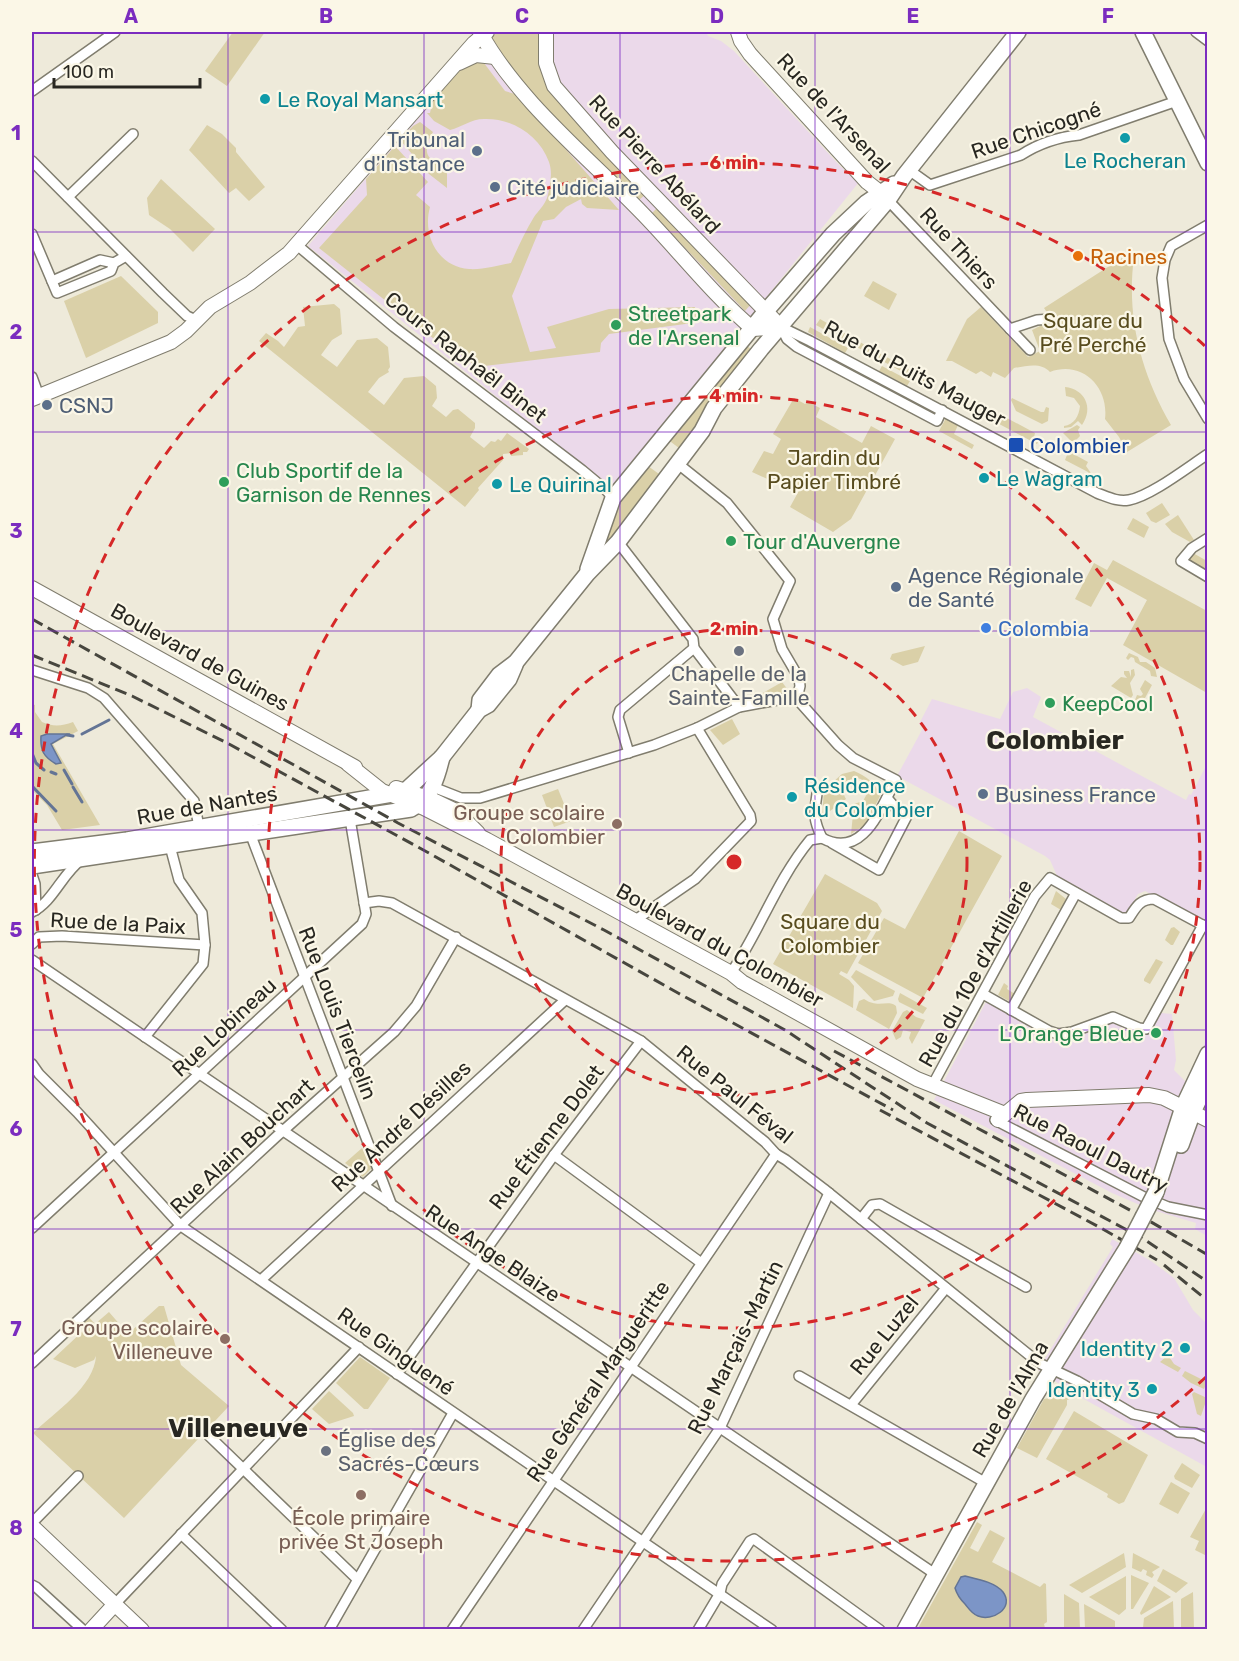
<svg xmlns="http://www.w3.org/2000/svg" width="1239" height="1661" viewBox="0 0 1239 1661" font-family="Rubik,sans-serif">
<rect width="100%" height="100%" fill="#eeeada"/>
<g fill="#ebd9ea">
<path d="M495,32H706L708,36L721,41L734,51L840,166L859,182L612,489L308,246L489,35Z"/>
<path d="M1027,688L1041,697L1033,717L1186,800L1189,794L1191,795L1207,764V923L1145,891L1138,894L1127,913L1122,914L1058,878L1050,860L1045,856L897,776L923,728L919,724L932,699L1000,719L1013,692Z"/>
<path d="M986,1002L1040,1032L1063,1039L1074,1037L1111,1023L1119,1024L1137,1033L1151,1031L1161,1013L1172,1014L1176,1060L1174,1070L1187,1083L1207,1038V1092L1199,1111L1207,1116V1236L1195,1229L1196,1223L1149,1209L1112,1193L934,1100Z"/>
<path d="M1112,1239L1151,1261L1174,1278L1193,1310L1207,1324V1461L1205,1466L1073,1393L1038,1370L1113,1247L1110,1244Z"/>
</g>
<g fill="#dad0a8">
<path d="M233,32H265L227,86L205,71Z"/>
<path d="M500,32H539L541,64L646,194L639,200L525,90L491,36Z"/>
<path d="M481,59L505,91L518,95L619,210L587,208L582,204L581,199L566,207L554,219L543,221L512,296L530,352L556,348L547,327L609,309L695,307L697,319L693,323L609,334L601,343L600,352L476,367L442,339H434L319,248L367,195L366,179L395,146L428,182L416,195L430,207C422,235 438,267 469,269C483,270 498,265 511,263C518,247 525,232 534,217C538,211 544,206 547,198C550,187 553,173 549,162C539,135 512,118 484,119C471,119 462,127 450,130L434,121L427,113H430L433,98L461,67Z"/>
<path d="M420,122L433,132C422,151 425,161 447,166V188L429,174L400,140L413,126Z"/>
<path d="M207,125L222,134L236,148V152L265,187L249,201L236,188L229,193L189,150Z"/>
<path d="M161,179L215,229L193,252L170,229L149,215L147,198Z"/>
<path d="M657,208L751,304L745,311L652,213Z"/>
<path d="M1125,256L1134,257C1126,317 1141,373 1171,425L1127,452L1119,437L1105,419C1109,387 1082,360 1050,372C1041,362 1027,366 1014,368L1005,378L993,372L991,377L981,371L976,374L952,361H946L967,319L981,307L1028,357L1040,351L1032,330L1052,320L1044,308Z"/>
<path d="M121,276L158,312V323L86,358L64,301Z"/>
<path d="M873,281L897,294L889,310L864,296Z"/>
<path d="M334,304L340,309L342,334L332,340L321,355L337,367L357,340L377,338L388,347L390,367L388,370L389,372L379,378L368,392L384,405L404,378L424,376L436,386L437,398L432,406L446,417L453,410L458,409L475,423V428L470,437L484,448L491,441L495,442L498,439L501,441L507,433L529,449L527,452H523V455L511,456V453L503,454V460L478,488L479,490L465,507L259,341L266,333L278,341L284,347L298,327L305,326L303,307Z"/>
<path d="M820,319L853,338L850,344L816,325Z"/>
<path d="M810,327L848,348L845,353L808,332Z"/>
<path d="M805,341L874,379L871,383L803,345Z"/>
<path d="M858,341L933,383L930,387L855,346Z"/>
<path d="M745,345L753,350L700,417L696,428L679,448L667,439Z"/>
<path d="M882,366L910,381L907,386L879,371Z"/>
<path d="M1065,387C1085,389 1094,408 1082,425L1078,421L1071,427L1064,428V426C1074,425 1079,416 1080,406L1074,398L1066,396Z"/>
<path d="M794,398L805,404L808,402L820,408L816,417L862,443L871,426L895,439L851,519L833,532L790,507L801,487L783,477L778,484L752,472L764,451L773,454L781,439L773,434Z"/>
<path d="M1012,398L1041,412H1044L1046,407L1049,408L1048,421L1042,424L1016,411L1011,400Z"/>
<path d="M990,409L1035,433L1034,437L1039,440L1037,444L986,417Z"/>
<path d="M946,418L958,425L954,434L974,445L972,449L939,431Z"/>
<path d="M1077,425L1080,427L1078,430L1080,436L1075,441H1071L1063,433Z"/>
<path d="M1059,446L1088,462L1086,466L1100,486L1088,472L1065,460L1067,455L1057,450Z"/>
<path d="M648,466L659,474L598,555L615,506Z"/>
<path d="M1162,503L1170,515L1156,523L1151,521L1146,513Z"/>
<path d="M1178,515L1194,540L1190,542L1172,532L1165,524Z"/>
<path d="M1133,518L1149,527L1144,538L1127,529Z"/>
<path d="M1193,553L1207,561V572L1189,562V558Z"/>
<path d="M1113,560L1207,611V693L1123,645L1147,600L1107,578L1091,607L1075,599L1094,563L1107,570Z"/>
<path d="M925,646L918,662L903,666L890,659L892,654Z"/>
<path d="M1129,653L1138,657L1140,662H1146L1155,668L1157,677L1151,676L1150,671L1135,662L1134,658L1131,657L1128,660L1126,658Z"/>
<path d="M1134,669L1135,675L1130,683L1133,695L1131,698L1111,686L1121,677L1127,678L1124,674V671H1129L1131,677V670Z"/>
<path d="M1145,680L1152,685L1145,698L1136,701L1135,700L1137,695L1141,696L1143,694L1140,689Z"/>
<path d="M782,682L791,694L755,700L754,698Z"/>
<path d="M32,704L35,705V712L42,722C53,727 62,726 73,722L78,731L53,744L100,825L62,830L47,805L32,790Z"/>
<path d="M732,719L740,734L723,745L710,730Z"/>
<path d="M854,771C866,776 876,783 880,796L866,824L851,834L854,804L863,801L868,792L867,785L861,779C847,776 839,787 846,799L822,817L824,790L842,774Z"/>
<path d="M558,789L571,821L554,827L542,795Z"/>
<path d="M959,831L1002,856L923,998L858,963L884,918L905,929Z"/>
<path d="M825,874L877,903L882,911L847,974L841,971L839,974L849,980L854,986L853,1008L773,964Z"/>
<path d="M1056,891L1066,899L1061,910L1051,904Z"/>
<path d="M1174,927L1180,932L1173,945H1171L1165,940L1171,928Z"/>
<path d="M1156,959L1163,962L1150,984L1144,981V979Z"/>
<path d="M856,970L895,991L893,996L874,1001L851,977Z"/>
<path d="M1004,983L1008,986L1007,989L1015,994L1009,1001L998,995Z"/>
<path d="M900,993L927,1008L923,1014L899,1002L898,999Z"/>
<path d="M864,999C879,1009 887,999 896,1006L897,1013L889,1029L856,1010L859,1001Z"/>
<path d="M907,1010L916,1017L925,1020L912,1044L909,1038L911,1032L903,1030L901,1037L896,1040L892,1031L903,1012Z"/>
<path d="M362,1148L372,1168L363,1177L345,1163Z"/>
<path d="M159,1306H164L181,1365L229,1406L124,1518L33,1433C55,1412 94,1387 96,1356L94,1360L75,1368L53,1359L84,1330L77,1322L86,1314L95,1324L109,1312L128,1334Z"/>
<path d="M1168,1355L1174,1364L1181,1368L1178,1372L1160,1362Z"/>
<path d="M360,1357L390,1378L368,1409H364L336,1383Z"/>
<path d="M1185,1371L1207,1382L1204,1389L1191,1383L1182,1376Z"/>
<path d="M329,1391L353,1413L354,1416L329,1424L312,1409Z"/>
<path d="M1194,1392L1207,1398L1201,1416L1197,1414L1192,1394Z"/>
<path d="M1073,1393L1079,1395L1067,1400V1405L1037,1458L1017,1448L1044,1399Z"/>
<path d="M1074,1411L1148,1455L1124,1502L1119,1504L1107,1497L1108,1494L1046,1459Z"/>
<path d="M1182,1463L1200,1475L1192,1488L1175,1479L1174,1476Z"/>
<path d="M1171,1482L1190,1493L1178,1514L1159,1504Z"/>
<path d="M1207,1507V1556L1195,1550L1199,1541L1190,1537Z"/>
<path d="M977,1522L982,1525L970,1548L978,1552L990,1530L1005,1538L992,1562L1040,1587L1044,1583L1046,1584L1047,1622L1044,1624L1045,1628L1047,1629L917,1630Z"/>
<path d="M1124,1553L1126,1567L1082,1593L1069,1585Z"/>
<path d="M1133,1553L1160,1567L1152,1572L1154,1575L1152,1578L1146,1575L1147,1571L1143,1569L1141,1572L1132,1568Z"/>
<path d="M1163,1569L1188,1583L1176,1593L1157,1581Z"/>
<path d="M1131,1575L1149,1583L1133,1609H1131Z"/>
<path d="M1126,1576V1609L1119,1615L1089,1597Z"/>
<path d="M1154,1586L1171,1597L1141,1615L1140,1613Z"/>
<path d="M1193,1592L1194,1629H1181V1599Z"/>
<path d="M1064,1594L1079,1603L1080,1629H1064Z"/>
<path d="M1173,1601L1174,1629H1146L1143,1628L1144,1618Z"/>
<path d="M1084,1604L1115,1621V1629H1085Z"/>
</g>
<g fill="#7c95c7" stroke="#637495" stroke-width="1.5">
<path d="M47,734H68L51,744L61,763L56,764C44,757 40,751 41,736Z"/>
<path d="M965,1576C977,1579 995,1582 1003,1592C1015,1608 992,1622 978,1616C972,1614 969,1609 965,1604C960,1599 957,1595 955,1588L961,1577Z"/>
</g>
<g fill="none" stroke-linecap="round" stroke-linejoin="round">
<g stroke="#637495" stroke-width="3">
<path d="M82,734L109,720"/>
<path d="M67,735L73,736"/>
<path d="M32,753L36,763L44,770"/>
<path d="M64,770L72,784"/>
<path d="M51,772L56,774"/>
<path d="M32,786L56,811"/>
<path d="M73,787L82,802"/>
</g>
<defs>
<g id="street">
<path d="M1196,32L1208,41"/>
<path d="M32,91L115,32"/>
<path d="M32,161L163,293L187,316L196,320"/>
<path d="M909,170L930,185L1021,155C1038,144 1059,137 1079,135L1177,101"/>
<path d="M68,197L133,134"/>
<path d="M885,197L1030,350"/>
<path d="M1208,225L1171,246L1165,260L1162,278L1169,339L1184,379L1208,419"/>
<path d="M32,234L57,293L111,271L114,263L126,256"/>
<path d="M297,245L394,327L582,470L606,490L613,498"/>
<path d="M52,281L100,260L114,263"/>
<path d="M781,327L810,341L1097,493C1108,497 1117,502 1129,500C1151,496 1188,467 1208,454"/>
<path d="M781,327L787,339L797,347L937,421L942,410"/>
<path d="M1010,329L1037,320L1051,319"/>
<path d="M32,377L39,396"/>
<path d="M677,463L727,503L790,581L773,619L782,649L799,678L800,686L797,699"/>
<path d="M1208,538L1192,548L1181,561L1208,577"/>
<path d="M618,542L693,639L694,648L739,707"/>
<path d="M32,670L88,688L104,698L194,801L199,827"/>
<path d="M797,699L838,745L853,758L896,780C881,806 864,861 822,838"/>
<path d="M629,753L618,717L620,710L694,648"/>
<path d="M433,787L461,798H480L654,745L697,728L739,707L788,698L797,699"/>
<path d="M817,794C814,814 813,819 822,838"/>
<path d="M250,833L392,1206"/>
<path d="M832,843L879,870L907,816L899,812L887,798"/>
<path d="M32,875L35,884L36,910"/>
<path d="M364,903L379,901L392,903L641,1041L765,1142L776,1154L786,1160L824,1189L1039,1363L1077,1381L1133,1414L1156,1419L1178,1432L1195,1433L1208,1439"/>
<path d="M32,912C53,902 62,874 81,860"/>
<path d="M634,921L695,879L751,821L750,815L697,728"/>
<path d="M32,944L39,937L62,936L205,945"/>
<path d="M32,960L935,1574"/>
<path d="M731,973C760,930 777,880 810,840L822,838"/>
<path d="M983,994L1049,1031L1058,1034L1072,1032L1113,1017L1139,1028L1146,1029L1203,925"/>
<path d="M1011,1010L1076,893"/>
<path d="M145,1037L203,964L205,945L202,913L179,880L170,846"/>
<path d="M32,1064L39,1074L77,1112L181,1226L772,1630"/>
<path d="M932,1086L1035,896L1050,878L1121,918H1129C1136,907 1140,899 1154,899L1208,928"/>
<path d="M995,1120L1144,1197L1168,1207L1208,1215"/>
<path d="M554,1155L700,1262"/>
<path d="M861,1219L872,1205L880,1204L1026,1287"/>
<path d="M32,1228L362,924L366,914L350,819"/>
<path d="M261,1280L565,1000"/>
<path d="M32,1363L276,1137L394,1032L416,1006L456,937"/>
<path d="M397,1374L554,1155L641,1041"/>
<path d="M799,1376L986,1483"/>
<path d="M851,1405L946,1288"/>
<path d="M205,1432L357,1579"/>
<path d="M32,1523L78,1476"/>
<path d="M181,1534L282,1630"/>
<path d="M32,1585L36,1587L83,1630"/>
<path d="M115,1604L359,1347"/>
<path d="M329,1630L453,1413"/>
<path d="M452,1630L776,1154"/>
<path d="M583,1630L720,1428L829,1193"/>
<path d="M698,1630L720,1593L722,1584L750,1541L754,1539L880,1630"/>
</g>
<g id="secondary">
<path d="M480,32C518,101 587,156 642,213C679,251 712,294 753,329L781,327"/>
<path d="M546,32V63L554,86L612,152L781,327"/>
<path d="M738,32L741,41L750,54L867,182L881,193"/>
<path d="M459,63L476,55L495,57"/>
<path d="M32,399L171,342L186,331L210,307L250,283L289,253L474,43L487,32"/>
<path d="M32,588L355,767"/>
<path d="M348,764L382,791L424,808L487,840L731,973L742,982L917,1079L1005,1114"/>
<path d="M396,788L431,799L456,811L478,833"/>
<path d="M998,1120L1021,1101L1027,1100L1149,1095L1164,1098L1208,1120"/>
<path d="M32,1526L142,1630"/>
<path d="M91,1630L115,1604"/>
</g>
<g id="primary">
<path d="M1143,32L1208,163"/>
<path d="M588,569L613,498L766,311L833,234L866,203L894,184"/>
<path d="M479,710L480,700L499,675L516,662L587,574L618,542L702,431L714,408L761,349L888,200L904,176L1018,32"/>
<path d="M32,852L127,840L404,792L442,757L479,710L488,705L509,679L515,665"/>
<path d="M32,866L411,809C431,799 437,778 442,757"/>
<path d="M1181,1145L1193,1112L1208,1081"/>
<path d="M1156,1192L1183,1107L1208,1054"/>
<path d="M905,1630L1033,1399L1127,1248"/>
</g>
</defs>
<use href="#street" stroke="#807d6e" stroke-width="12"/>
<use href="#secondary" stroke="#807d6e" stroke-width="16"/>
<use href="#primary" stroke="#807d6e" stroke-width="18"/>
<use href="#street" stroke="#fff" stroke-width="9"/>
<use href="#secondary" stroke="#fff" stroke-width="14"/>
<use href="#primary" stroke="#fff" stroke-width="15"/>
<g stroke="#47463e" stroke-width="3" stroke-dasharray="12 6" stroke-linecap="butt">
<path d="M32,619L398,823L604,930L785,1030L927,1123L1142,1238L1208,1282"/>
<path d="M32,655L132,696L229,744L427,852L678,993L893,1110"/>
<path d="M834,1051L1139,1215L1208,1255"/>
<path d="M880,1110L1101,1228L1157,1260"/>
<path d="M1164,1265L1208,1301"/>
</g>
<defs>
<path id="primary-bridge" d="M1127,1248L1156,1192"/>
</defs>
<use href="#primary-bridge" stroke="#807d6e" stroke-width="18" stroke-linecap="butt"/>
<use href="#primary-bridge" stroke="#fff" stroke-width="15"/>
</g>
<path fill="none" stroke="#7b2cbf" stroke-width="1.5" stroke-opacity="0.55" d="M228,32V1630M424,32V1630M620,32V1630M815,32V1630M1010,32V1630M32,232H1208M32,432H1208M32,631H1208M32,830H1208M32,1030H1208M32,1229H1208M32,1429H1208"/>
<g fill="none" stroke="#d62828" stroke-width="3" stroke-dasharray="10 8">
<circle cx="734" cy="862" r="233"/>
<circle cx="734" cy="862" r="466"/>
<path d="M1206 1377A699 699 0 1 1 1206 347"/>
</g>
<g fill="#0f9aa8" stroke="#fbf7e7" stroke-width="2">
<circle cx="265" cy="99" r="6"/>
<circle cx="1125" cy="138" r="6"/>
<circle cx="984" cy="478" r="6"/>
<circle cx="497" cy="484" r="6"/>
<circle cx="792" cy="797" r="6"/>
<circle cx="1185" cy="1348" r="6"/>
<circle cx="1152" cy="1389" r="6"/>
</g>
<g fill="#5c6f8a" stroke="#fbf7e7" stroke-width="2">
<circle cx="477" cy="151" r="6"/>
<circle cx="495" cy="187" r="6"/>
<circle cx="47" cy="405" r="6"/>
<circle cx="896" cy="587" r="6"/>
<circle cx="983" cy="794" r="6"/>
</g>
<circle fill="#e8710a" stroke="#fbf7e7" stroke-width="2" cx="1078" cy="256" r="6"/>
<g fill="#2e9e5b" stroke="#fbf7e7" stroke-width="2">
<circle cx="616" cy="325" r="6"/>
<circle cx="224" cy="482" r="6"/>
<circle cx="731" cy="541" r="6"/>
<circle cx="1050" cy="703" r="6"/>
<circle cx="1156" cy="1033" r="6"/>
</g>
<rect fill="#1a4fb4" stroke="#fbf7e7" stroke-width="2" x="1008" y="437" width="16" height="16" rx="3"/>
<circle fill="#3f7fe0" stroke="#fbf7e7" stroke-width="2" cx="986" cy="628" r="6"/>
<g fill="#6b7280" stroke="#fbf7e7" stroke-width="2">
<circle cx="739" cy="651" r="6"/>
<circle cx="326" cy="1451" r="6"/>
</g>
<g fill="#8d6e63" stroke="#fbf7e7" stroke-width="2">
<circle cx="617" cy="824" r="6"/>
<circle cx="225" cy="1339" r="6"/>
<circle cx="361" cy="1495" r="6"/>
</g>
<g text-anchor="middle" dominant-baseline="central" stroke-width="4.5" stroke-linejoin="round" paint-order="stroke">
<g font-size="21" fill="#0d838f" stroke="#fbf7e7" text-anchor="start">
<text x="277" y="99">Le Royal Mansart</text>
<text x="1125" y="160" text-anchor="middle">Le Rocheran</text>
<text x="996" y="478">Le Wagram</text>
<text x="509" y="484">Le Quirinal</text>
<text x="804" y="785">Résidence<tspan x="804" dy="24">du Colombier</tspan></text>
<text x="1173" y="1348" text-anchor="end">Identity 2</text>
<text x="1140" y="1389" text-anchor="end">Identity 3</text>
</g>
<g font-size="21" fill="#282721" stroke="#fbf7e7">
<text transform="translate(834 113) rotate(47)">Rue de l'Arsenal</text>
<text transform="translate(1036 130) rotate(-19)">Rue Chicogné</text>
<text transform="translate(655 164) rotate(47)">Rue Pierre Abélard</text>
<text transform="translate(959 248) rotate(47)">Rue Thiers</text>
<text transform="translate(466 357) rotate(38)">Cours Raphaël Binet</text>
<text transform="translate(915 373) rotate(28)">Rue du Puits Mauger</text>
<text transform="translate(200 657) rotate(29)">Boulevard de Guines</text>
<text transform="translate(207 805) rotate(-10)">Rue de Nantes</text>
<text transform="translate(118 923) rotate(3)">Rue de la Paix</text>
<text transform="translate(720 945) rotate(29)">Boulevard du Colombier</text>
<text transform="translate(975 973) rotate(-61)">Rue du 10e d'Artillerie</text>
<text transform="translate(338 1013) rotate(69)">Rue Louis Tiercelin</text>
<text transform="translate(224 1027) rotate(-43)">Rue Lobineau</text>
<text transform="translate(735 1094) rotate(39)">Rue Paul Féval</text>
<text transform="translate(401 1126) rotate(-43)">Rue André Désilles</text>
<text transform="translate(546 1137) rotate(-53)">Rue Étienne Dolet</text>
<text transform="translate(242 1146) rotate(-43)">Rue Alain Bouchart</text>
<text transform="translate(1091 1148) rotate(27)">Rue Raoul Dautry</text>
<text transform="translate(493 1253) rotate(34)">Rue Ange Blaize</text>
<text transform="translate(884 1335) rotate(-51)">Rue Luzel</text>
<text transform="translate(735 1347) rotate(-64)">Rue Marçais-Martin</text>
<text transform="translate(396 1351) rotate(35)">Rue Ginguené</text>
<text transform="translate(598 1381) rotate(-56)">Rue Général Margueritte</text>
<text transform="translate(1010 1399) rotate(-60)">Rue de l'Alma</text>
</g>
<g font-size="21" fill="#4e5e75" stroke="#fbf7e7" text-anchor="start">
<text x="465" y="139" text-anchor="end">Tribunal<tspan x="465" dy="24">d'instance</tspan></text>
<text x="507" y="187">Cité judiciaire</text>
<text x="59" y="405">CSNJ</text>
<text x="908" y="575">Agence Régionale<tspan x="908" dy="24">de Santé</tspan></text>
<text x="995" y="794">Business France</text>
</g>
<g font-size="21" fill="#c56008" stroke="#fbf7e7" text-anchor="start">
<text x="1090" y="256">Racines</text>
</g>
<g font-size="21" fill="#27864d" stroke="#fbf7e7" text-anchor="start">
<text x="628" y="313">Streetpark<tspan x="628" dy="24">de l'Arsenal</tspan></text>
<text x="236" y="470">Club Sportif de la<tspan x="236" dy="24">Garnison de Rennes</tspan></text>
<text x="743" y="541">Tour d'Auvergne</text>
<text x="1062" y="703">KeepCool</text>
<text x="1144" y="1033" text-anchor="end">L’Orange Bleue</text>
</g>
<g font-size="21" fill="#584c1e" stroke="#fbf7e7">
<text x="1093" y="320">Square du<tspan x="1093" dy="24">Pré Perché</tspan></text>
<text x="834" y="457">Jardin du<tspan x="834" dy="24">Papier Timbré</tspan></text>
<text x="830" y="921">Square du<tspan x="830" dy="24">Colombier</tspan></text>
</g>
<g font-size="21" fill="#164399" stroke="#fbf7e7" text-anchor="start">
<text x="1030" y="445">Colombier</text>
</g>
<g font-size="21" fill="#366cbe" stroke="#fbf7e7" text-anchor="start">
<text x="998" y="628">Colombia</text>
</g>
<g font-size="21" fill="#5b616d" stroke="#fbf7e7">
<text x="739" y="673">Chapelle de la<tspan x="739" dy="24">Sainte-Famille</tspan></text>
<text x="338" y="1439" text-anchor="start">Église des<tspan x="338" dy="24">Sacrés-Cœurs</tspan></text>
</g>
<g font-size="21" fill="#785e54" stroke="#fbf7e7" text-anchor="end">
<text x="605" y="812">Groupe scolaire<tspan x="605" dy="24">Colombier</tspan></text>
<text x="213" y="1327">Groupe scolaire<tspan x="213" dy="24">Villeneuve</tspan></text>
<text x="361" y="1517" text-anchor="middle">École primaire<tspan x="361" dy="24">privée St Joseph</tspan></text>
</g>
<g font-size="27" font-weight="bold" fill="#282721" stroke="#fbf7e7">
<text x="1055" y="740">Colombier</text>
<text x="238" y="1428">Villeneuve</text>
</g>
</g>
<circle cx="734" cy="862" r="9" fill="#d62828" stroke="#fbf7e7" stroke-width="3"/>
<g font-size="18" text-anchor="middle" font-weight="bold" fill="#d62828" stroke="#fbf7e7" stroke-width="4.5" stroke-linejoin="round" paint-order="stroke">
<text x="734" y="169">6 min</text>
<text x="734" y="402">4 min</text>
<text x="734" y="635">2 min</text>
</g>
<rect width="1239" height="1661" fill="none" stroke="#fbf7e7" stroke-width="66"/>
<path d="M54 78v9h146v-9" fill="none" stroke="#282721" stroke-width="3"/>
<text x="63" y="78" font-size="18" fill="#282721" stroke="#fbf7e7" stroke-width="4.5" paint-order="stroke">100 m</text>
<rect x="33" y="33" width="1173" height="1595" fill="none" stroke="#7b2cbf" stroke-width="2"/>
<g font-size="20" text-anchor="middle" font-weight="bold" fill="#7b2cbf">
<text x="131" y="23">A</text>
<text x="326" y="23">B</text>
<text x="522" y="23">C</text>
<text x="717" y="23">D</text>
<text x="913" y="23">E</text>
<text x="1108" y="23">F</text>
<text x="16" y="140">1</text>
<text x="16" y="339">2</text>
<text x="16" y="538">3</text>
<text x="16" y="738">4</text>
<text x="16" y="937">5</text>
<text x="16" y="1136">6</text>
<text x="16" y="1336">7</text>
<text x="16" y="1535">8</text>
</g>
</svg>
